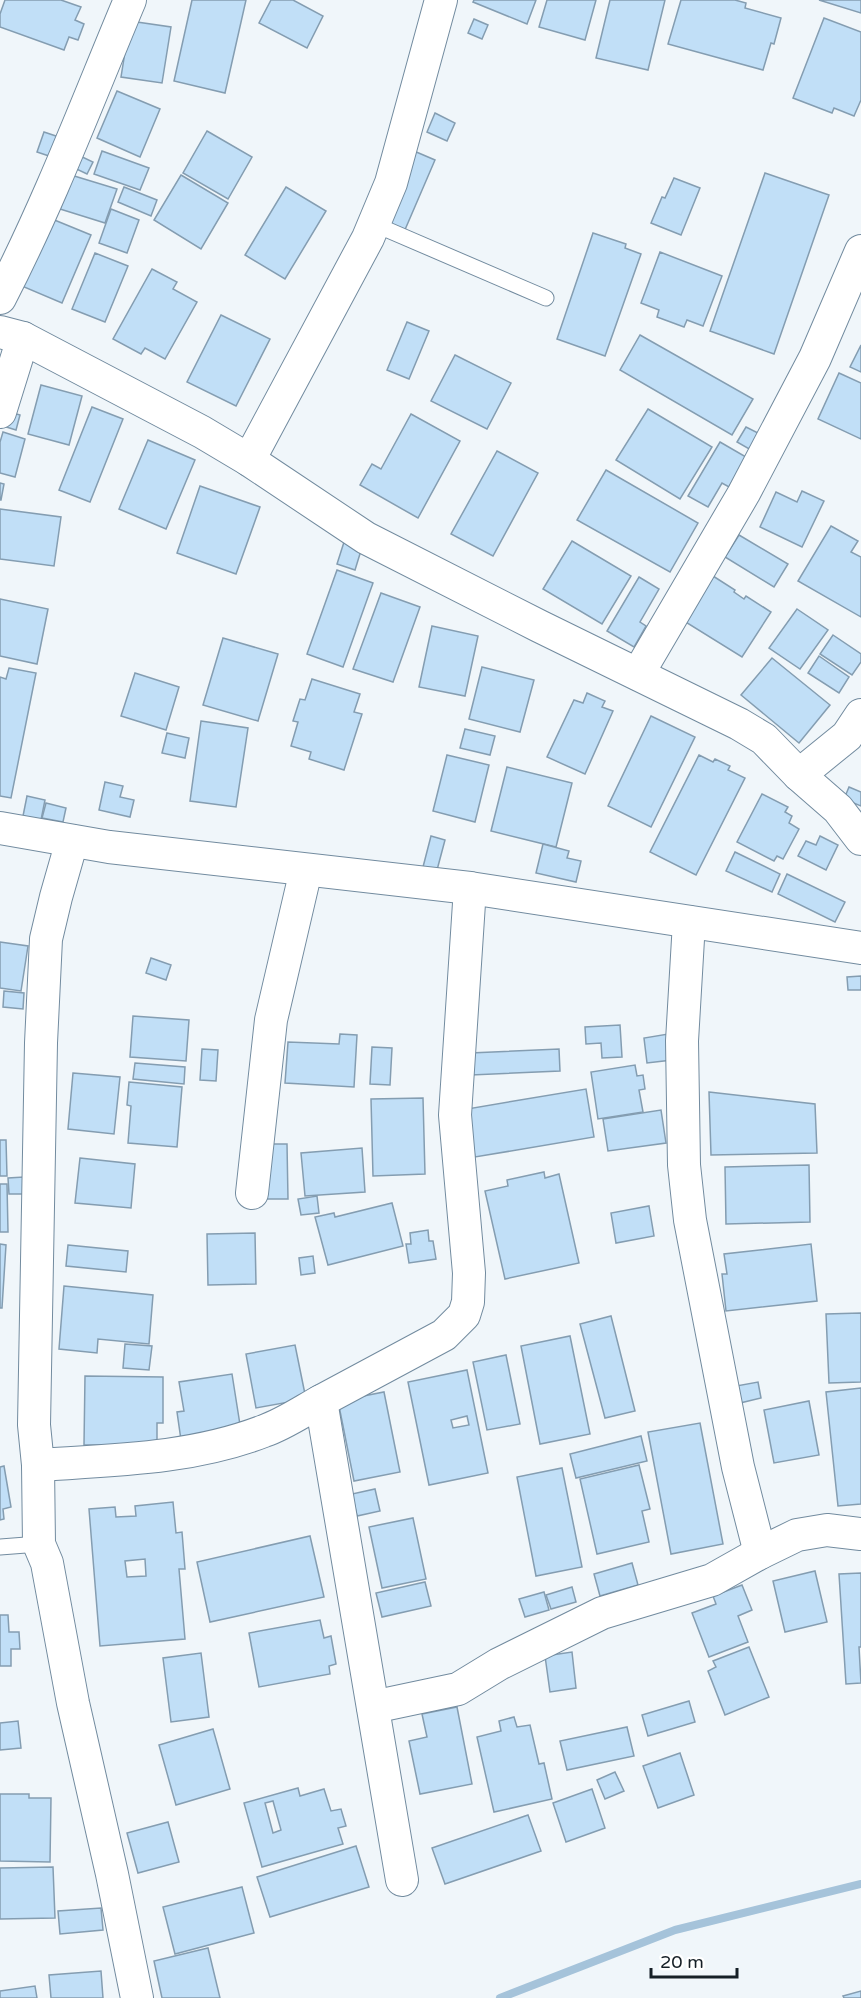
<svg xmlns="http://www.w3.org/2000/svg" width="861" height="1998" viewBox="0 0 861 1998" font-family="'Varela Round',sans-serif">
<rect width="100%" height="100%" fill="#f0f6fa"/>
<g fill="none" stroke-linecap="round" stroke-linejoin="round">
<path stroke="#a5c3da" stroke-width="8" d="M500,1998L675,1930L861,1884"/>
</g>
<g fill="#c1dff7" stroke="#849db1" stroke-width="1.5" fill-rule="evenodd">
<path d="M5,0H61L81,7L75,20L84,24L78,40L69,37L64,50L0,27V14Z"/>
<path d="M192,0H246L225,93L174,81Z"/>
<path d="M271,0H293L323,16L307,48L259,23Z"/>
<path d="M474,0H536L527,24L473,2Z"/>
<path d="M547,0H596L585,40L539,27Z"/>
<path d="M610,0H665L648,70L596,58Z"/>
<path d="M681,0H735L746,3L745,8L781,18L774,44L771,43L763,70L668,44Z"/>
<path d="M819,0H861V13Z"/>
<path d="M824,18L861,32V100L854,116L834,108L832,113L793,98Z"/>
<path d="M474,19L488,25L482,39L468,33Z"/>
<path d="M130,21L171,27L162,83L121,77Z"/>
<path d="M117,91L160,109L140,157L97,138Z"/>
<path d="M435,113L455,123L447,141L427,132Z"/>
<path d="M207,131L252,157L228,199L183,173Z"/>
<path d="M44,132L59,137L52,157L37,152Z"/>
<path d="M102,151L149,168L140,190L94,174Z"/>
<path d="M414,151L435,160L404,232L383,223Z"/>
<path d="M76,154L93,162L87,174L70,166Z"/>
<path d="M765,173L829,195L774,354L710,331Z"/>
<path d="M71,175L117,189L105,223L60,209Z"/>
<path d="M181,175L228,203L201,249L154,220Z"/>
<path d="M674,178L700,188L681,235L651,223L662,197L665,198Z"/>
<path d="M124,187L157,200L151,216L118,202Z"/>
<path d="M286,187L326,211L285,279L245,255Z"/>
<path d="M111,209L139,220L127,253L99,243Z"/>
<path d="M52,219L91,235L62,303L17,284Z"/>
<path d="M593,233L626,244L625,248L641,254L605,356L557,339Z"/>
<path d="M660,252L722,276L703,326L687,320L684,327L657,317L659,310L641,303Z"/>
<path d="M95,253L128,266L105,322L72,309Z"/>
<path d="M152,269L177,282L173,289L197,302L165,359L145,348L141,354L113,339Z"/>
<path d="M221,315L270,339L236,406L187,382Z"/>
<path d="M407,322L429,331L409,379L387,370Z"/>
<path d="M640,335L753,399L732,435L620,370Z"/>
<path d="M861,345V372L850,367Z"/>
<path d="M455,355L511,383L487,429L431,401Z"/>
<path d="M839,373L861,383V439L818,419Z"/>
<path d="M41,385L82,396L69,445L28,434Z"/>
<path d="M92,407L123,419L90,502L59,490Z"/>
<path d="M648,409L712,447L680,499L616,460Z"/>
<path d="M6,411L20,415L16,430L3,426Z"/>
<path d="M411,414L460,441L418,518L360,485L372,464L381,469Z"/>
<path d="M746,427L760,434L751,450L737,442Z"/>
<path d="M3,432L25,439L15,477L0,473V442Z"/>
<path d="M148,440L195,460L166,529L119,509Z"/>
<path d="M720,442L746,457L729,487L722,483L708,507L688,496Z"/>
<path d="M497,451L538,473L493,556L451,534Z"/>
<path d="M606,470L698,523L670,572L577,520Z"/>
<path d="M0,483L4,484L1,500H0Z"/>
<path d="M200,486L260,507L236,574L177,553Z"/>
<path d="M802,491L824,501L802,547L760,527L776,492L797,502Z"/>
<path d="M0,509L61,517L54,566L0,559Z"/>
<path d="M831,526L858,541L851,552L861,557V617L798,581Z"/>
<path d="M739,535L788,564L774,587L725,557Z"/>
<path d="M345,539L363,544L355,570L337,564Z"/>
<path d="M572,541L631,576L602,624L543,589Z"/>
<path d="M337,570L373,583L343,667L307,654Z"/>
<path d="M713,576L735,590L734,592L744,599L746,596L771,612L742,657L684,621Z"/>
<path d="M639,577L659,589L640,622L646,626L634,647L607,631Z"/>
<path d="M381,593L420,607L393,682L353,669Z"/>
<path d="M0,599L48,609L37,664L0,656Z"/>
<path d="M797,609L828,630L800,669L769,648Z"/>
<path d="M432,626L478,636L465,696L419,687Z"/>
<path d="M833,635L861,654V662L852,675L820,654Z"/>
<path d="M223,638L278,654L258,721L203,705Z"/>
<path d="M819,656L849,677L839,693L808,673Z"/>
<path d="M772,658L830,705L799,743L741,695Z"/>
<path d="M482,667L534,680L520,732L469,719Z"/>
<path d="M9,668L36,673L11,798L0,796V677L6,679Z"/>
<path d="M135,673L179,687L166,730L121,716Z"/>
<path d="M312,679L360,694L354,712L362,714L344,770L309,759L311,752L291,746L298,722L293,721L300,699L305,700Z"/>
<path d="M587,693L605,701L602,707L613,711L585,774L547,757L574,700L583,703Z"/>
<path d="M651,716L695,737L651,827L608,806Z"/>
<path d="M201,721L248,728L236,807L190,801Z"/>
<path d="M465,729L495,736L490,755L460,748Z"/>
<path d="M167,733L189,738L185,758L162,753Z"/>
<path d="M447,755L489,765L475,822L433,811Z"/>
<path d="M699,755L713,762L715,759L730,766L728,770L745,778L696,875L650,852Z"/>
<path d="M507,767L572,783L556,847L491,831Z"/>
<path d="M105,782L123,786L120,797L134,800L130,817L99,810Z"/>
<path d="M849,787L861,792V806L844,799Z"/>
<path d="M762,794L788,807L785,812L792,816L789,823L799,829L783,859L777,856L774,861L737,842Z"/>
<path d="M27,796L45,800L41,820L23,816Z"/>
<path d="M46,803L66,808L63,822L42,818Z"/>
<path d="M431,836L445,840L437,870L423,867Z"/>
<path d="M820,836L838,845L826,870L798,856L806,841L816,845Z"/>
<path d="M543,844L569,851L567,858L581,861L576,882L536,873Z"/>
<path d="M735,852L780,874L772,892L726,871Z"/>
<path d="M787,874L845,902L835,922L778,894Z"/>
<path d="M0,942L28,946L21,991L0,988Z"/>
<path d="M151,958L171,965L166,980L146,973Z"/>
<path d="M861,976V990H848L847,977Z"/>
<path d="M4,991L24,993L23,1009L3,1007Z"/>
<path d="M133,1016L189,1020L186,1061L130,1057Z"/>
<path d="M620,1025L622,1057L602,1058L601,1043L586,1044L585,1027Z"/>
<path d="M340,1034L357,1035L354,1087L285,1083L288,1042L339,1044Z"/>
<path d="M668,1034L672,1060L647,1063L644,1038Z"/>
<path d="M372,1047L392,1048L390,1085L370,1084Z"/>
<path d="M202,1049L218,1050L216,1081L200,1080Z"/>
<path d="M559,1049L560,1071L471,1075L470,1053Z"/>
<path d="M135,1063L185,1067L184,1084L133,1079Z"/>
<path d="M635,1065L637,1076L643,1075L645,1089L639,1090L643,1112L598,1119L591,1072Z"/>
<path d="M73,1073L120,1077L114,1134L68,1129Z"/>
<path d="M129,1082L182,1087L177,1147L128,1143L131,1106L127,1105Z"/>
<path d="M586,1089L594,1137L475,1157L467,1109Z"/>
<path d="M709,1092L815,1104L817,1153L711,1155Z"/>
<path d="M423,1098L425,1174L373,1176L371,1099Z"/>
<path d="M661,1110L666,1143L608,1151L603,1119Z"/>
<path d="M0,1140H6L7,1176H0Z"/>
<path d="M265,1144H287L288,1199H266Z"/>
<path d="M362,1148L365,1192L305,1196L301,1153Z"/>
<path d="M80,1158L135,1164L131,1208L75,1203Z"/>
<path d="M809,1165L810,1222L726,1224L725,1167Z"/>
<path d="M544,1172L545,1178L559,1174L579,1263L505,1279L485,1191L508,1186L507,1180Z"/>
<path d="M24,1177L25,1194H9L8,1178Z"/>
<path d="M0,1184H7L8,1232H0Z"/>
<path d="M317,1196L319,1213L301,1215L298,1199Z"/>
<path d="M392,1203L403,1246L328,1265L315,1217L334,1213L335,1217Z"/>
<path d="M649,1206L654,1236L616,1243L611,1213Z"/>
<path d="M428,1230L429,1241H433L436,1259L409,1263L406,1244H411L410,1233Z"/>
<path d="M255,1233L256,1284L208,1285L207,1234Z"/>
<path d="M0,1244L6,1245L2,1308H0Z"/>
<path d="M811,1244L817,1301L726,1311L722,1274H727L724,1254Z"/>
<path d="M68,1245L128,1251L126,1272L66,1266Z"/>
<path d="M313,1256L315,1273L301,1275L299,1258Z"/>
<path d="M64,1286L153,1295L149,1344L98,1339L97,1353L59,1349Z"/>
<path d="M861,1313V1382L829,1383L826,1314Z"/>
<path d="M611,1316L635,1411L605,1418L580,1324Z"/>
<path d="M570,1336L590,1434L540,1444L521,1346Z"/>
<path d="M125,1344L152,1346L149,1370L123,1368Z"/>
<path d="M295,1345L306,1399L256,1408L246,1354Z"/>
<path d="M506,1355L520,1424L487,1430L473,1362Z"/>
<path d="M467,1370L488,1473L429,1485L408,1382ZM467,1416L469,1425L453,1428L451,1420Z"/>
<path d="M232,1374L241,1431L181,1440L177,1412L184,1411L179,1382Z"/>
<path d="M85,1376L163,1377V1423H157V1445H84Z"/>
<path d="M758,1382L761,1398L740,1403L736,1386Z"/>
<path d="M861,1388V1504L838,1506L826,1392Z"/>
<path d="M384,1392L400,1472L354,1481L338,1401Z"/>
<path d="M809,1401L819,1455L774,1463L764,1410Z"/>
<path d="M700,1423L723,1544L671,1554L648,1432Z"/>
<path d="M641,1436L647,1461L576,1478L570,1454Z"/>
<path d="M639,1465L650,1509L642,1511L649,1542L597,1554L580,1479Z"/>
<path d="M4,1466L11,1507L3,1509L4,1519L0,1520V1467Z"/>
<path d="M562,1468L582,1567L536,1576L517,1477Z"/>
<path d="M375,1489L380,1511L357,1516L352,1494Z"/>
<path d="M173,1502L176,1533L182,1532L185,1569H179L185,1639L100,1646L89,1509L115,1507L116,1517L136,1516L135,1506ZM145,1559L146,1576L127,1577L125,1561Z"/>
<path d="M413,1518L426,1579L382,1588L369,1527Z"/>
<path d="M310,1536L324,1597L210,1622L197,1562Z"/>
<path d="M632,1563L638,1585L600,1596L594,1574Z"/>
<path d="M815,1571L827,1622L785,1632L773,1581Z"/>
<path d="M861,1573V1647H859L861,1683L846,1684L839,1574Z"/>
<path d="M425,1582L431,1606L382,1617L376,1593Z"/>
<path d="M742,1585L752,1610L738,1616L748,1642L709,1657L692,1613L716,1604L713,1596Z"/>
<path d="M572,1587L576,1602L551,1609L546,1595Z"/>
<path d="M544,1592L549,1610L525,1617L519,1599Z"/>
<path d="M0,1615H8L9,1632H19L20,1649H11V1666H0Z"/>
<path d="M320,1620L324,1638L331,1636L336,1664L329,1666L330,1674L259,1687L249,1633Z"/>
<path d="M749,1647L769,1697L725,1715L708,1671L716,1667L713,1661Z"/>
<path d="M572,1652L576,1688L550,1692L545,1656Z"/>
<path d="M201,1653L209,1717L171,1722L163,1658Z"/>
<path d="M689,1701L695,1722L648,1736L642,1715Z"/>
<path d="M457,1707L472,1784L420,1794L409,1741L427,1737L422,1714Z"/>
<path d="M514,1717L517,1727L530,1725L539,1764L544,1763L552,1799L494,1812L477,1737L501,1731L499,1721Z"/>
<path d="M18,1721L21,1748L0,1750V1723Z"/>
<path d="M627,1727L634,1756L567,1770L560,1741Z"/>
<path d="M213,1729L230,1789L176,1805L159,1745Z"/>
<path d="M680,1753L694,1795L658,1808L643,1766Z"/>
<path d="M615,1772L624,1791L605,1799L597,1780Z"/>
<path d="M298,1788L300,1796L324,1789L331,1811L341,1809L346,1826L338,1828L343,1844L262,1867L244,1803ZM273,1801L281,1830L273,1833L265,1803Z"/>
<path d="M592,1789L605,1828L566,1842L553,1803Z"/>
<path d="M0,1794H29V1798H51L50,1862L0,1861Z"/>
<path d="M528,1815L541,1851L445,1884L432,1848Z"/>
<path d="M168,1822L179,1862L138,1873L127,1833Z"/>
<path d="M356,1846L369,1887L270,1917L257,1877Z"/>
<path d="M53,1867L55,1918L0,1919V1868Z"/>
<path d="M242,1887L254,1933L175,1954L163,1907Z"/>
<path d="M101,1908L103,1930L60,1934L58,1911Z"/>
<path d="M208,1948L220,1998H162L154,1961Z"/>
<path d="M101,1971L103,1998H51L49,1975Z"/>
<path d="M35,1986L37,1998H0V1991Z"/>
<path d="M861,1991V1998H844L843,1996Z"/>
</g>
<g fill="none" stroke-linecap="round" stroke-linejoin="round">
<defs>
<g id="lane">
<path d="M374,224L546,298"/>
<path d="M0,1547L39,1544"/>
</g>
<g id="street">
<path d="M0,298C50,201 88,100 130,0"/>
<path d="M0,332L23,338L202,432L249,460L366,538L539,626L739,724L764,739L799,775L838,809L861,839"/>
<path d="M0,412L23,338"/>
<path d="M249,460L368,238L391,183L441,0"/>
<path d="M638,674L744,493L815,358L861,251"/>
<path d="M799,775L847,736L861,715"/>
<path d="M0,828L109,847L470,888L861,948"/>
<path d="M72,841L56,897L46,939L41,1043L34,1425L38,1465L39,1544L47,1563L73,1703L112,1874L137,1998"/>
<path d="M689,922L682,1041L684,1165L690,1220L738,1467L760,1553"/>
<path d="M252,1193L271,1020L306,870"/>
<path d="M321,1401L444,1335L464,1315L468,1302L469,1273L455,1115L470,888"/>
<path d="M38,1465C114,1460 192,1459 264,1431C284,1424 303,1411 321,1401L402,1880"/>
<path d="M373,1707L458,1689L499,1664L602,1613L712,1580L760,1553L797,1535L827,1530L861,1534"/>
</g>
</defs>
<use href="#lane" stroke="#728b9f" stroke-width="17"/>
<use href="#street" stroke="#728b9f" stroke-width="34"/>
<use href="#lane" stroke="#fff" stroke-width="15"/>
<use href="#street" stroke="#fff" stroke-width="32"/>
</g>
<path d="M651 1968v9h86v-9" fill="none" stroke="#151f26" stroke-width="3"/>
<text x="660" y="1968" font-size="18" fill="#151f26" stroke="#ffffff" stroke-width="4.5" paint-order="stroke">20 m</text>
</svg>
